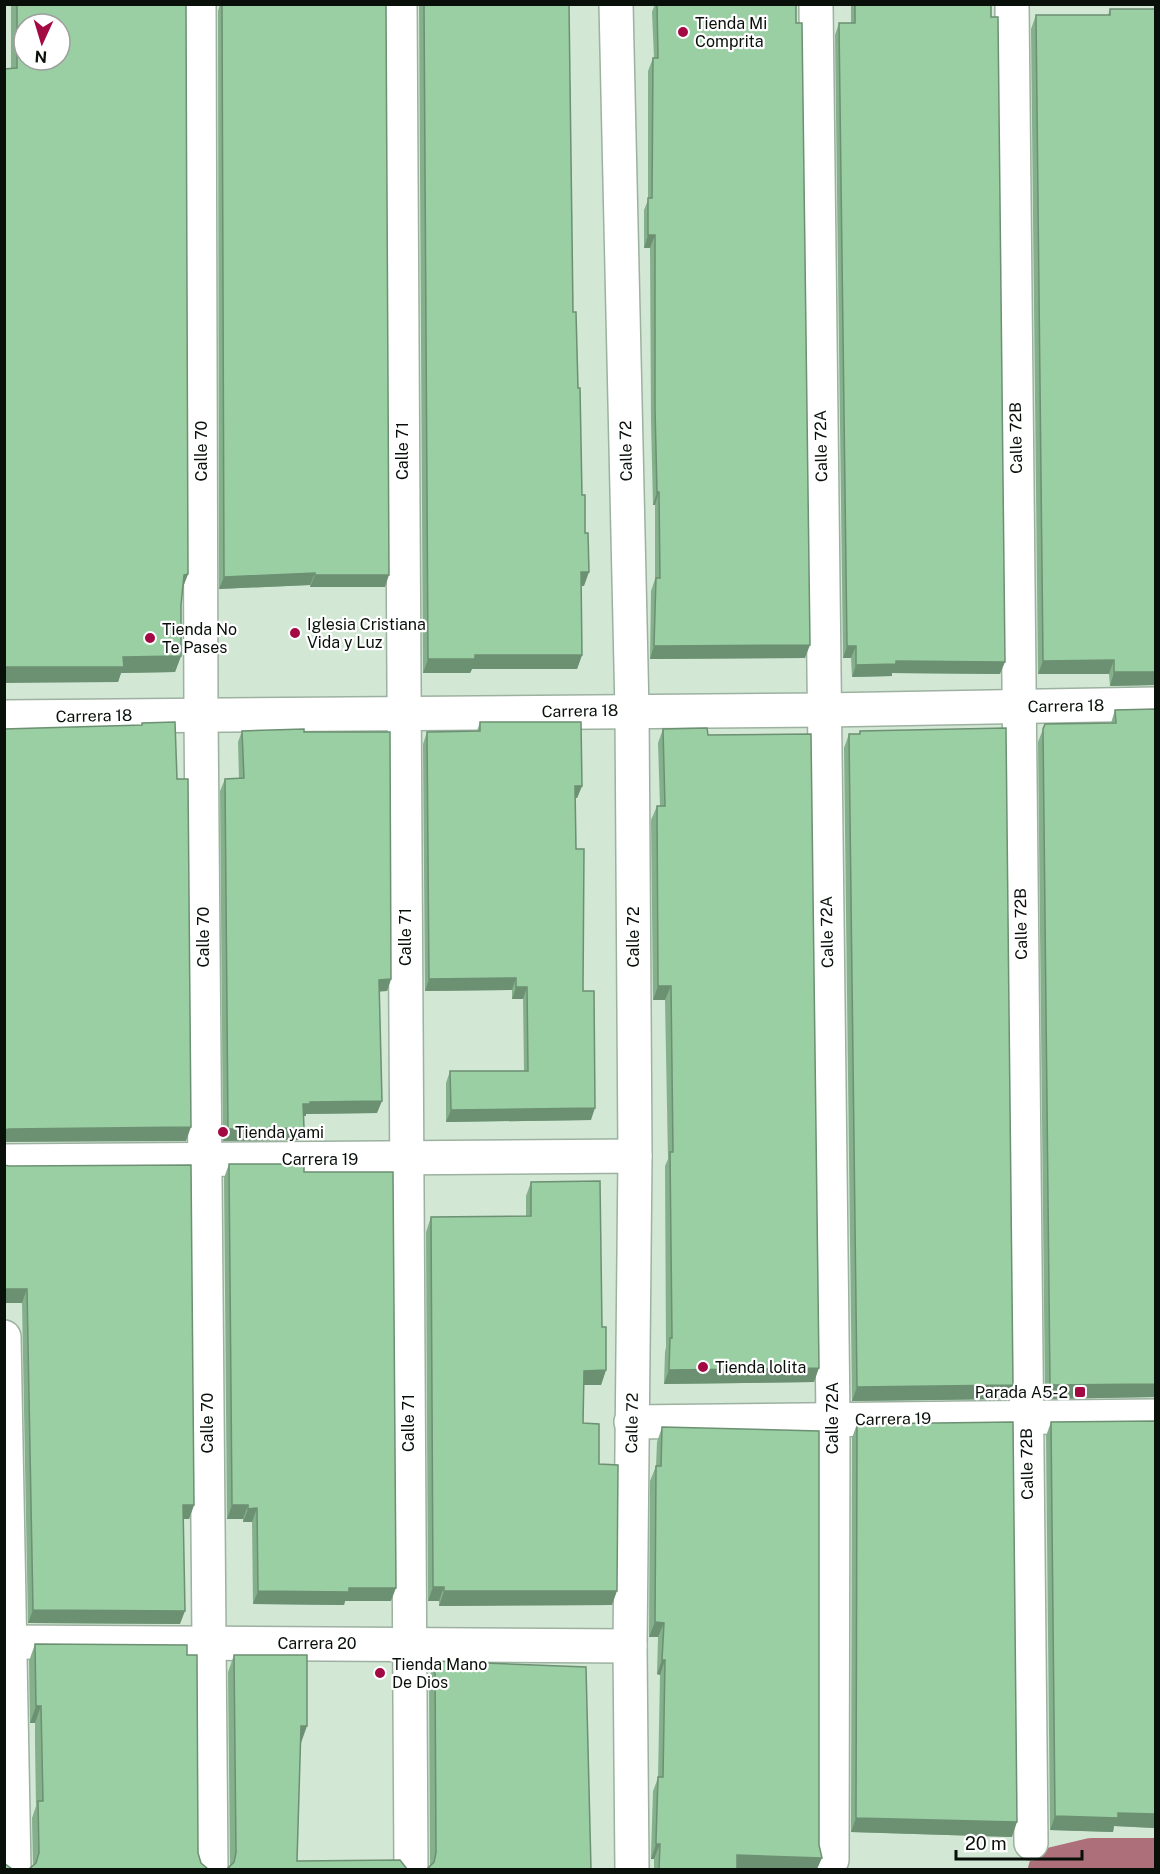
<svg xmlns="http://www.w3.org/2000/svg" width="1160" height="1874" viewBox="0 0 1160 1874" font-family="'Public Sans',sans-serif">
<rect width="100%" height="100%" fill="#d2e7d4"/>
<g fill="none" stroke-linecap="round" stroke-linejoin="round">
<path stroke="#ad6f79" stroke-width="44" d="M1050,1870L1092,1860H1156"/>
<defs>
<g id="minor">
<path d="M199,4L201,715L211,1870"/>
<path d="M400,4L411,1870"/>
<path d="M616,4L632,711L635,1156L630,1646L632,1870"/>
<path d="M816,4L833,1419L832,1860"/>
<path d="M1012,4L1031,1843"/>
<path d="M4,717L825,710L1156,704"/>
<path d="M4,1161L635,1156"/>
<path d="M4,1337L14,1870"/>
<path d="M631,1422L1156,1416"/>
<path d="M4,1642L630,1646"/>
</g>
</defs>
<use href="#minor" stroke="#9db1a0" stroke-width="36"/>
<use href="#minor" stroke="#fff" stroke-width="33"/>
</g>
<g fill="#84b18c">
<path d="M11,4H186L188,574L182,589L181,605V656L175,672L121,673L118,682L11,68Z"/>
<path d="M220,4H386L385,587H310V585L219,589L218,11Z"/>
<path d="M419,4H569L573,312L578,388L582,495L584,586H581L582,655L577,669H472L470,673H423Z"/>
<path d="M655,4H796L805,658L650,659L651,591L655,579V505H653L651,422L650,248H644V210L648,200V71L653,58H654L652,12Z"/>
<path d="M851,4H991L1000,674L892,673V676L852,677L851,658H843L835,35L839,23H851Z"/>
<path d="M1110,9L1155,685L1110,686L1109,674H1038L1031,29L1036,15H1108Z"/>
<path d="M1155,709V1397L1045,1399L1038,742L1045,724L1111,723L1115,710Z"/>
<path d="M480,722L582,786L577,798H575L576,849L583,991L591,1120L446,1122V1083L450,1071H524L523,999H512V990L425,991L423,744L427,732L477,731Z"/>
<path d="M663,729L708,735L814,1382L664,1384L665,1352L666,1347L665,1166L668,1159L665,1000H653L651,820L657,806H660L658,743Z"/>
<path d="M242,731L304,732L391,979L387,991H380L377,1113L306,1114V1116H303L299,1140L223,1141L220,791L225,779H239L238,742Z"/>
<path d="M860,731L1008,1399L852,1401L844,748L849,734H859Z"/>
<path d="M229,1164L304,1172L391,1601H345L344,1605L253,1604L252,1522H243V1519H227L224,1178Z"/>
<path d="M4,1165L194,1505L189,1519H184L180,1624L28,1623L22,1303Z"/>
<path d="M531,1182L602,1327L606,1370L601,1385H584L583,1423L599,1464L612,1605L439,1606V1601H428L426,1232L431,1217L526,1216V1196Z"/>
<path d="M1155,1421V1828L1114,1826L1113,1832L1050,1830L1046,1436L1051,1422Z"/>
<path d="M857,1424L1012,1837L851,1832L852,1438Z"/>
<path d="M662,1427L817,1869H654V1859H651V1854L653,1791L658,1778L660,1675L657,1674L658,1637H649L650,1481L656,1466L657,1442Z"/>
<path d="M35,1644L198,1853L201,1863L33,1866L32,1818L36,1806L35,1743V1723H30L29,1661Z"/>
<path d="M234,1655L300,1743L297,1861L407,1869H227L230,1866L228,1672Z"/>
<path d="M435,1661L591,1869H427L430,1866L429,1678Z"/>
</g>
<g fill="#6c9072">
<path d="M648,235H655L650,248H644Z"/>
<path d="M657,492H659L655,505H653Z"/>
<path d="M581,572H589L584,586H576Z"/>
<path d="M315,573L310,585L219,589L224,577Z"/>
<path d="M188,574L182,590L184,575Z"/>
<path d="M315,575H389L385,587H310Z"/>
<path d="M810,645L805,658L650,659L654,646Z"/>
<path d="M847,646H856L851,658H843Z"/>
<path d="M475,655H582L577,669H472L470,673H423L428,659Z"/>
<path d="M181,656L175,672L121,673L118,682L4,683V667L123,657Z"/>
<path d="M1114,660L1109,674H1038L1043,661Z"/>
<path d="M896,661L1005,662L1000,674L892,673V676L852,677L856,665Z"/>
<path d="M1114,672H1155V685L1110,686Z"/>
<path d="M575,786H582L577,798H570Z"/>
<path d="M516,978L512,990L425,991L429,979Z"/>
<path d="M391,979L387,991L375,992L379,980Z"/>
<path d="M658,986H671L665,1000H653Z"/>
<path d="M516,987H527L523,999H512Z"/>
<path d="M382,1101L377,1113L306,1114V1116H299L303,1104L310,1102Z"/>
<path d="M595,1108L591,1120L446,1122L451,1110Z"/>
<path d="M191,1127L186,1141L4,1142V1130L9,1129Z"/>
<path d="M304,1128L299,1140L223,1141L228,1129Z"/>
<path d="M4,1289H27L22,1303H4Z"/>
<path d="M819,1368L814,1382L664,1384L669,1370Z"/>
<path d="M606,1370L601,1385H579L584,1371Z"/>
<path d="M1155,1384V1397L1045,1399L1050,1385Z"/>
<path d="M1013,1385L1008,1399L852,1401L857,1387Z"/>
<path d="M183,1505H194L189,1519H178Z"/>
<path d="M232,1505H248L243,1519H227Z"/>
<path d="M257,1508L252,1522H243L248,1509Z"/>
<path d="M433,1587H444L439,1601H428Z"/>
<path d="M349,1588H396L391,1601H345L344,1605L253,1604L258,1591Z"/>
<path d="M444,1591H617L612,1605L439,1606Z"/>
<path d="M33,1610L185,1611L180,1624L28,1623Z"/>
<path d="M655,1622L664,1623L658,1637H649Z"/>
<path d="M662,1660H665L660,1675L657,1674Z"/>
<path d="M36,1706H41L35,1723H30Z"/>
<path d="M301,1726H307L301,1743Z"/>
<path d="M1118,1813L1155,1814V1828L1114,1826L1113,1832L1050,1830L1055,1816Z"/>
<path d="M856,1818L1017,1822L1012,1837L851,1832Z"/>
<path d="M656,1844H660L654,1859H651Z"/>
<path d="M737,1855L822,1858L817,1869H732Z"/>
</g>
<g fill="#9acea3" stroke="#6c9072" stroke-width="1.5" fill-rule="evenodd">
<path d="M17,4H186L188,574L184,575L181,605V656L123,657L124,667H4V69L17,68ZM24,24H60V60H24Z"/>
<path d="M222,4H386L389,575H315V573L224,577Z"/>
<path d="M424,4H569L573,312H576L578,388H580L582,495H585V533H588L589,572H581L582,655H475V659H428Z"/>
<path d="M657,4H796V23H802L810,645L654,646L656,578H660L659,492H657L655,409V235H648V198H652L653,58H658Z"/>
<path d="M855,4H991V17H998L1005,662L896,661V664L856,665V646H847L839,23H855Z"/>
<path d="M1110,9H1155V672H1114V660L1043,661L1036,15H1110Z"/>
<path d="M1155,709V1384L1050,1385L1043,729L1045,724L1116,723L1115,710Z"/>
<path d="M175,722L177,779H188L191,1127L9,1129L4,1130V729L142,725V723Z"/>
<path d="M480,722H581L582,786H575L576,849H584L583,991H594L595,1108L451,1110L450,1071H528L527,987H516V978L429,979L427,732L480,731Z"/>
<path d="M707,728L708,735L811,734L819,1368L669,1370L670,1338H672L670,1152H673L671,986H658L657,806H665L663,729Z"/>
<path d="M1006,728L1013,1385L857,1387L849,734H860V731Z"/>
<path d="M304,729V732H390L391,979L379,980L382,1101L310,1102V1104H303L304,1128L228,1129L225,779L244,778L242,731Z"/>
<path d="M229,1164H304V1172H393L396,1588H349V1592L258,1591L257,1508L248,1509V1505H232Z"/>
<path d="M4,1165L9,1166L191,1165L194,1505H183L185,1611L33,1610L27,1289H4Z"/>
<path d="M600,1181L602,1327H606V1370L584,1371L583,1423L599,1424V1464L618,1465L617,1591H444V1587H433L431,1217L531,1216V1182Z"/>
<path d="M1155,1421V1814L1118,1813V1818L1055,1816L1051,1422Z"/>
<path d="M1013,1422L1017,1822L856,1818L857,1424Z"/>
<path d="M662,1427L819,1431V1845L822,1858L737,1855V1869H659L660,1844H656V1840L658,1777H663L665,1660H662L664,1623L655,1622L656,1466H661Z"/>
<path d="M35,1644L187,1645V1655H197L198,1853L201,1863L208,1869H29L36,1863L39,1853L38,1801H43L41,1706H36Z"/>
<path d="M234,1655H307V1726H301L297,1861L400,1860L407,1869H409H225H227L234,1862L236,1853Z"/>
<path d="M435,1661L586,1667L591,1869H425H427L434,1862L436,1853Z"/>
<path d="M4,1863L12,1869H4Z"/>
</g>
<g fill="#a30943" stroke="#fff" stroke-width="2">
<circle cx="683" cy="32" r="6"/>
<circle cx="295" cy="633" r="6"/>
<circle cx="150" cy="638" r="6"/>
<circle cx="223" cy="1132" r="6"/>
<circle cx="703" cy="1367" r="6"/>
<rect x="1074" y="1386" width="12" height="12" rx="3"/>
<circle cx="380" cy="1673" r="6"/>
</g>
<g text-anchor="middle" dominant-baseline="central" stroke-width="4.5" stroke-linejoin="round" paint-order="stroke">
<g font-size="16" fill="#09100a" stroke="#fff" text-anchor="start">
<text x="695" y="23">Tienda Mi<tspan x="695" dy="18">Comprita</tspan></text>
<text x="307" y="624">Iglesia Cristiana<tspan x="307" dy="18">Vida y Luz</tspan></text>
<text x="162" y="629">Tienda No<tspan x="162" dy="18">Te Pases</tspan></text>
<text x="235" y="1132">Tienda yami</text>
<text x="715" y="1367">Tienda lolita</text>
<text x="1068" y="1392" text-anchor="end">Parada A5-2</text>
<text x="392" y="1664">Tienda Mano<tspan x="392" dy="18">De Dios</tspan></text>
</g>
<g font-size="16" fill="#09100a" stroke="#fff">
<text transform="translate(1016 438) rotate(-91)">Calle 72B</text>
<text transform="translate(821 446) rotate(-91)">Calle 72A</text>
<text transform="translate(201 451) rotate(-90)">Calle 70</text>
<text transform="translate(402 451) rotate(-90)">Calle 71</text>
<text transform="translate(626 451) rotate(-91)">Calle 72</text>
<text transform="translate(1066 706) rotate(-1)">Carrera 18</text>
<text transform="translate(580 711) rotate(-1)">Carrera 18</text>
<text transform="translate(94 716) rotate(-1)">Carrera 18</text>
<text transform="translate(1021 924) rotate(-91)">Calle 72B</text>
<text transform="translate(827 932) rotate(-91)">Calle 72A</text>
<text transform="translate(203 937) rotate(-90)">Calle 70</text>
<text transform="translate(405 937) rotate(-90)">Calle 71</text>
<text transform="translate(633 937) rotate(-90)">Calle 72</text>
<text x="320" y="1159">Carrera 19</text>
<text transform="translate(832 1418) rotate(-90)">Calle 72A</text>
<text transform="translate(893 1419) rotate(-1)">Carrera 19</text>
<text transform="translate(207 1423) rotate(-90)">Calle 70</text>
<text transform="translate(408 1423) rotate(-90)">Calle 71</text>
<text transform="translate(632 1423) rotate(-89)">Calle 72</text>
<text transform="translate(1027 1464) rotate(-91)">Calle 72B</text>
<text x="317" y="1643">Carrera 20</text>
</g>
</g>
<rect width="1160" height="1874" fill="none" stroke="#09100a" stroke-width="12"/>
<g transform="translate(42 42) rotate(184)"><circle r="28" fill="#ffffff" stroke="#9d9f9d" stroke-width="1.5"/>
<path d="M0-4.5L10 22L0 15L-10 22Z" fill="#a30943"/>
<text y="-9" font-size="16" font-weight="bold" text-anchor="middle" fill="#09100a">N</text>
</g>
<path d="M956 1850v9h126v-9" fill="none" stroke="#09100a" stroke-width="3"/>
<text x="965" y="1850" font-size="18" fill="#09100a" stroke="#ffffff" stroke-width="4.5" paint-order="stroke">20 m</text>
</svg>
